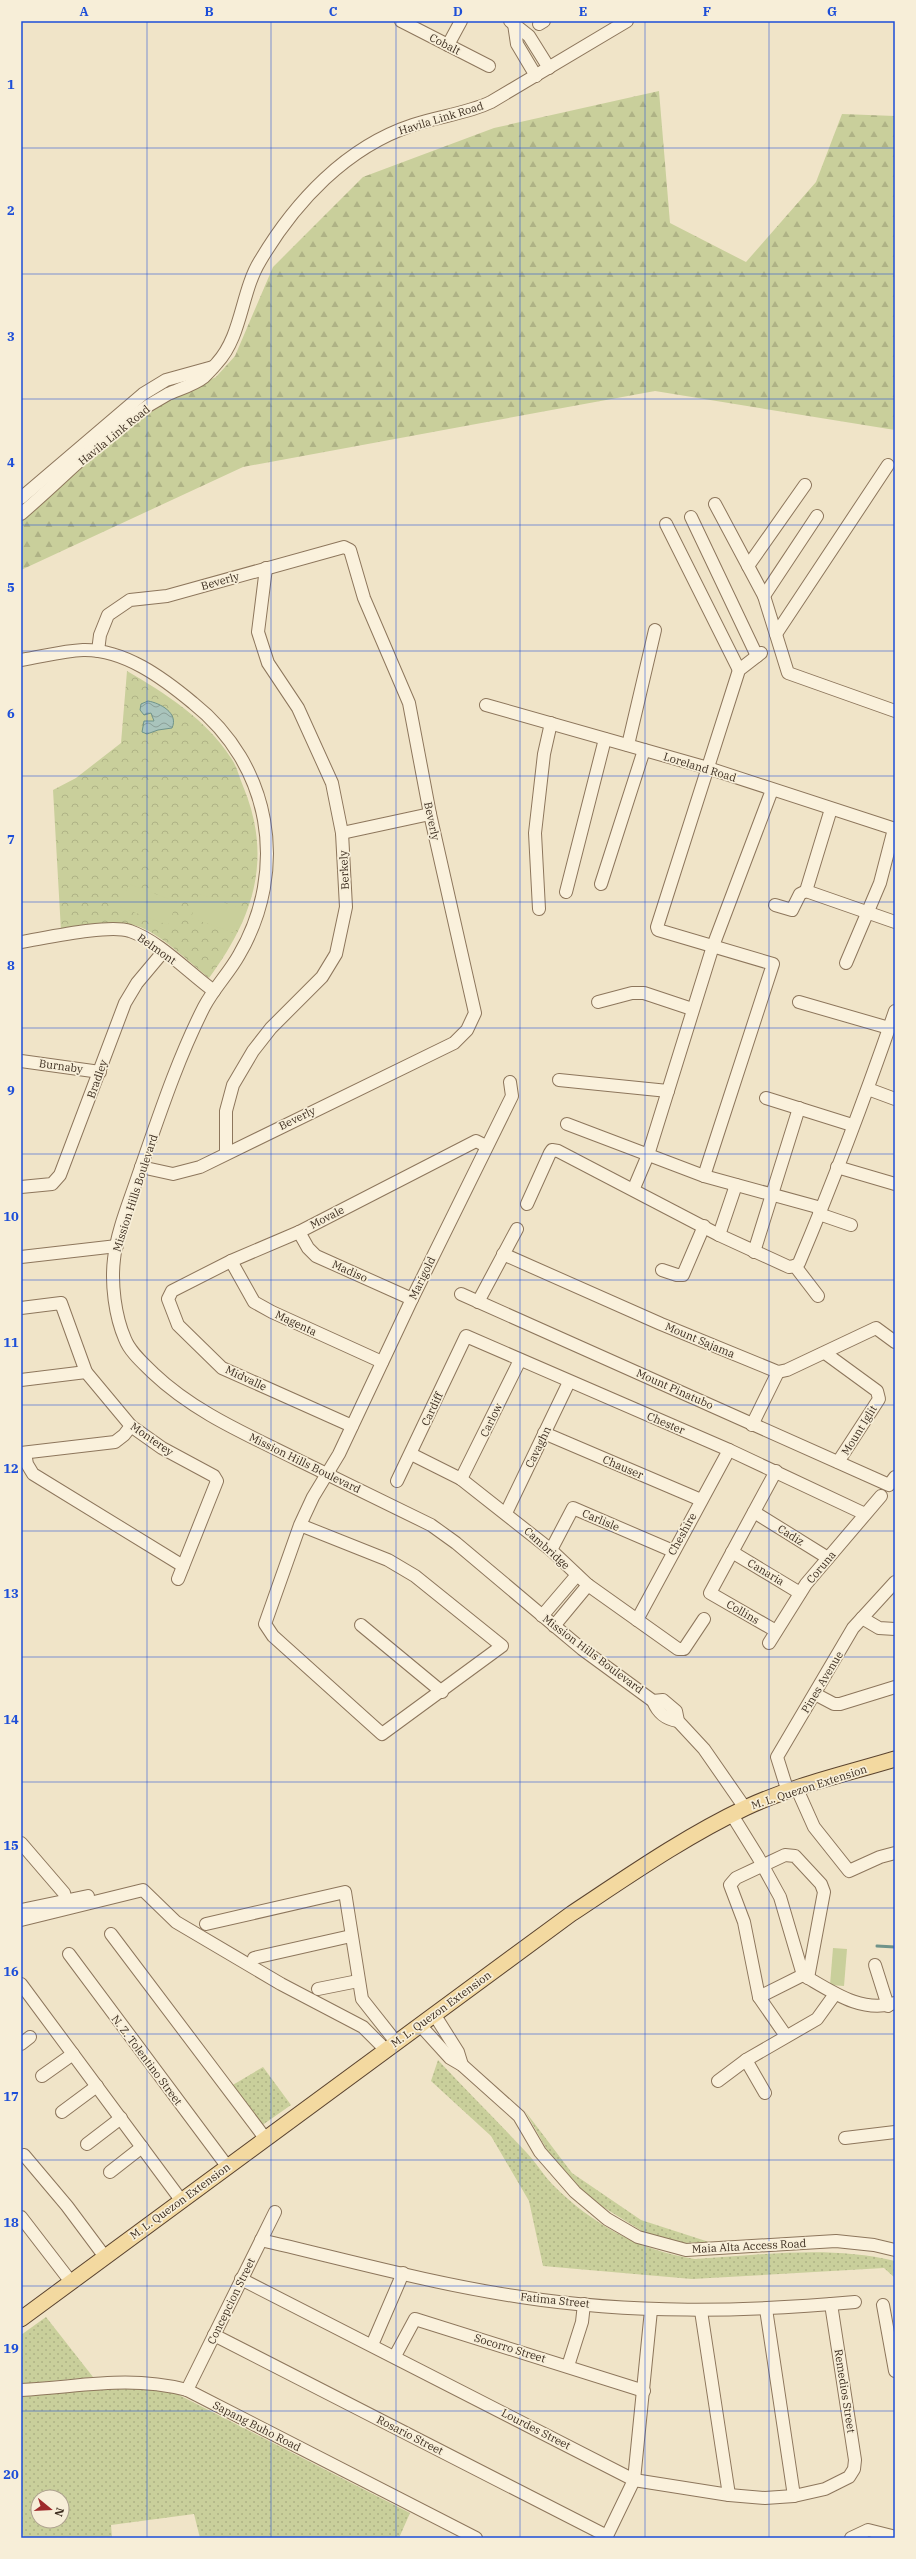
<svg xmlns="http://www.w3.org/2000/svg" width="916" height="2559" viewBox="0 0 916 2559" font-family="'IBM Plex Serif',serif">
<defs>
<pattern id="grass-dots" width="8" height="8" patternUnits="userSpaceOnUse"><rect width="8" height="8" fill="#c9cf9b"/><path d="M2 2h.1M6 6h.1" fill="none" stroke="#aeb285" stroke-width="1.8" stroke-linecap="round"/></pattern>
<pattern id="forest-firs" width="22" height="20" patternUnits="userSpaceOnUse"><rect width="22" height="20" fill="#c9cf9b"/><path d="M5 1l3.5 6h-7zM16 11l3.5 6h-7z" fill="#aeb285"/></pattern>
<pattern id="park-crowns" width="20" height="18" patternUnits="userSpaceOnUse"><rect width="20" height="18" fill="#c9cf9b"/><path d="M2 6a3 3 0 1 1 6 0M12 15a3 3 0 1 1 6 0" fill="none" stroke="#aeb285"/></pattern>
<pattern id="water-waves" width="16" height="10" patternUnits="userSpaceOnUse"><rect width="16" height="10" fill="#a9c4bc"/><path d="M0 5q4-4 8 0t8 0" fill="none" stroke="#8ba098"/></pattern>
</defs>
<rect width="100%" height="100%" fill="#f0e4c8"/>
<g fill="url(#grass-dots)" fill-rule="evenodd">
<path d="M438,2060C467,2091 497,2121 526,2152C536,2162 543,2175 553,2185C592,2224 640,2251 695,2259C762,2255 829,2245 895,2261V2278L884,2268L692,2279L543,2266L529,2201L491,2136L431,2081Z"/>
<path d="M263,2067L291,2105L261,2126L231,2086Z"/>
<path d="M525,2111L572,2173L641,2220L709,2242L682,2243L645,2233L587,2197L558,2169Z"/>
<path d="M46,2317L93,2377L21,2384V2335Z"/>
<path d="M111,2386L156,2388L177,2394L410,2513L399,2538H200L194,2514L111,2525L112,2538H24L21,2529V2396ZM38,2497H62V2521H38Z"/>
</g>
<path fill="url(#forest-firs)" d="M659,91L670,223L746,262L816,182L842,114L895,116V430L655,391L243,467L21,570V517L153,407L216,377L235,356L273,267L363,177L494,128Z"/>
<path fill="url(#park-crowns)" d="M127,671C165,693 207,720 231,758C237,766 239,777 243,786C273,858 254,917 209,978C190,963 160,933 137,926C114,920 84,929 61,931L53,790L76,778L121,743Z"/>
<g fill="#c9cf9b">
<path d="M129,884L177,902L168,925L120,907Z"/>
<path d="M199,894L243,909L235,933L191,918Z"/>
<path d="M833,1948L847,1949L844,1986L830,1985Z"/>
</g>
<path fill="url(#water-waves)" stroke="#6f938a" d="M148,701C160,703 179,713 172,728L158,730L147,734L142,732L144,721H154L151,713L144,715L140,710L141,704Z"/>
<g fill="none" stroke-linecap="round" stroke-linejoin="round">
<path stroke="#6f938a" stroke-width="3" d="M877,1946L895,1947"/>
<defs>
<g id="minor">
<path d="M401,21L489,66"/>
<path d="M510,21L529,36L549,68"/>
<path d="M514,24L517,44L536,76"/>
<path d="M539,24L544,21"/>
<path d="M448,45L461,21"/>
<path d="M21,498L143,394L166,380L213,367"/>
<path d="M715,504L764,596L788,673L895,711"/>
<path d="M21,514C58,482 93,446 132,417C144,408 155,401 168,394C179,389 194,385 204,377C208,373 213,368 217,363C242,336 241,292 260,261C295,202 346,147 413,125C439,116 466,114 491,102L627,21"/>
<path d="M691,517L757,656"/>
<path d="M666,524L739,670"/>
<path d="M748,566L805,485"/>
<path d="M764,596L817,516"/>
<path d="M776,634L888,465"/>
<path d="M98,651L100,635L108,615L130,600L167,596L344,547L350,550L364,598L409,703L430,814L475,1013L467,1030L454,1043L200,1167L173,1174L141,1167"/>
<path d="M21,660C41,657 62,651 83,650C124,649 163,678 193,703C271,765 289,869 239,955C229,973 214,988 204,1007C177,1060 158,1119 138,1176C129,1203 117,1231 114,1259C111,1284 115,1316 125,1339C130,1352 143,1363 153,1373C194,1412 246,1434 296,1459C341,1481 386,1503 431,1525L456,1543L582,1649L653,1701C658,1713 665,1719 678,1721"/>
<path d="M486,705L708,768L895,829"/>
<path d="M628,745L655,630"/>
<path d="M342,833L430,814"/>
<path d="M601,884L644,750"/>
<path d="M806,891L895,922"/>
<path d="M566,892L605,739"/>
<path d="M775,905L792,910L800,894L806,891L831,809"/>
<path d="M539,909L535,833L544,754L551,723"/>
<path d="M21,942C46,938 108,924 130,931C159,941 189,973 214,991"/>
<path d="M846,963L880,883L894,829"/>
<path d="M598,1002L632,993H644L692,1009"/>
<path d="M799,1002L889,1028"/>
<path d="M21,1061L100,1072"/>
<path d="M559,1080L668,1091"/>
<path d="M868,1089L895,1099"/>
<path d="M766,1098L852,1125"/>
<path d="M567,1124L704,1176L821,1208"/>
<path d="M226,1152V1111L233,1085L253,1051L271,1028L322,977L336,954L346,907L342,833L332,783L298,708L268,663L258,632L266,568"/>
<path d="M837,1167L895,1184"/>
<path d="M704,1176L773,964L658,930L657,927L739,670L761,653"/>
<path d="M21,1187L52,1184L60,1175L125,1003L137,983L163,952"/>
<path d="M634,1188L648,1155L713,946L772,790"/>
<path d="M527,1204L550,1153L552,1150L558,1151L719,1235L789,1267L795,1266L818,1296"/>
<path d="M819,1214L851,1225"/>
<path d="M299,1232L308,1248L316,1256L412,1299"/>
<path d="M719,1235L736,1185"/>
<path d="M754,1252L799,1108"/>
<path d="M503,1254L661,1324L778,1372L787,1370L876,1328L895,1342"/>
<path d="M21,1257L117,1246"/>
<path d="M231,1261L254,1302L272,1312L382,1362"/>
<path d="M795,1266L799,1263C834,1180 866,1095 895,1011"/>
<path d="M662,1270L677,1275H683L704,1226"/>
<path d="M461,1294L889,1485L895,1477"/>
<path d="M478,1302L517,1229"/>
<path d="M21,1308L61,1303L86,1372L131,1426L162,1448L214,1476L217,1481L178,1579"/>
<path d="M825,1353L877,1391L879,1399L838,1462"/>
<path d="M21,1380L86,1372"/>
<path d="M752,1425L778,1372"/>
<path d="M352,1426L222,1368L178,1325L168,1299L172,1291L231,1261L299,1232L476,1141L486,1146"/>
<path d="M544,1433L701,1500"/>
<path d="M21,1453L115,1442L124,1435L131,1426"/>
<path d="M25,1453L27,1464L33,1474L183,1566"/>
<path d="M411,1454L461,1479L551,1550L588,1585L678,1649H684L704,1619"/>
<path d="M461,1479L520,1360"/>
<path d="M397,1481L466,1336L729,1450L865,1514"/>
<path d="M754,1512L828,1558"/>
<path d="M506,1513L569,1382"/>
<path d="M300,1525L388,1560L415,1576L502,1646L382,1734L273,1636L265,1624L300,1525L313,1497L339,1454L412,1299L512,1096L510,1082"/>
<path d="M551,1550L573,1508L673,1551"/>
<path d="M732,1552L800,1593"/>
<path d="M542,1616L577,1575"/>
<path d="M862,1618L879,1628L895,1629"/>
<path d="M637,1620L729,1450"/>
<path d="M361,1625L442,1692"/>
<path d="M554,1626L588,1585"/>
<path d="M776,1631L710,1593L776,1471"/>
<path d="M769,1643L806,1584L881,1496"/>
<path d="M815,1694L834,1704H840L895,1687"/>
<path d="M653,1701L663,1700L676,1711L678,1721L704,1749L745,1808"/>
<path d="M797,1789L814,1827L849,1871L880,1857L895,1853"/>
<path d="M788,1792L777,1757L853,1628L895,1582"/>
<path d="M732,1815L758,1857L780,1897L803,1975C831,1991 862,2014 895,2003"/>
<path d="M21,1843L64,1893L66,1900"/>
<path d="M21,1910L88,1896"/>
<path d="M21,1920L143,1890L176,1922L281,1984L363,2027L386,2050"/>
<path d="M206,1924L345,1892L362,1999L396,2042"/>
<path d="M111,1934L265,2138"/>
<path d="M69,1954L227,2166"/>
<path d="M254,1958L351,1936"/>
<path d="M875,1965L888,2006"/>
<path d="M21,1984L181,2200"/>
<path d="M318,1989L358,1981"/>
<path d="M759,1997L803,1975"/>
<path d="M434,2014L458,2052L462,2065"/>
<path d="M420,2025L450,2058L462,2065L519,2116L540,2152L575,2192L607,2219L638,2237L686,2250L836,2241L874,2245L895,2250"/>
<path d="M786,2036L759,1997L744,1922L730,1885L736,1878L785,1855L795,1856L821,1884L824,1892L808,1978"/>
<path d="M21,2044L30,2037"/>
<path d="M746,2060L765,2093"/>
<path d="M42,2076L73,2054"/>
<path d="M718,2081L746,2060L817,2019L835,1994"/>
<path d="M62,2112L97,2086"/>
<path d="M845,2138L895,2132"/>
<path d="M87,2144L121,2118"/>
<path d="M24,2155L67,2206L105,2257"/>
<path d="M110,2172L142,2147"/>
<path d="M21,2217L71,2282"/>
<path d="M261,2240C347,2260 433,2284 521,2297C632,2314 743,2312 855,2302"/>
<path d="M241,2279L634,2480L729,2495L765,2498L794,2496L825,2489L849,2477L854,2469L855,2460L831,2304"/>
<path d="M883,2305L895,2371"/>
<path d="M766,2309L794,2496"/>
<path d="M701,2311L729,2495"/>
<path d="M214,2335L607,2536"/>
<path d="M372,2345L403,2273"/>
<path d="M395,2356L415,2319L644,2391"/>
<path d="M568,2366L582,2322L584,2304"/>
<path d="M21,2390C81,2387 127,2375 187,2390L476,2538"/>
<path d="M187,2390L275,2212"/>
<path d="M606,2538L634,2480L651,2310"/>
<path d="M851,2538L868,2530L892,2536"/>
</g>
<path id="major" d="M21,2319L571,1914C627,1877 684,1837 745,1808C792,1786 845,1774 895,1759"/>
</defs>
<use href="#minor" stroke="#8d765c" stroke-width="14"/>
<use href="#major" stroke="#5b4430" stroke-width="17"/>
<use href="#minor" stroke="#faf1dc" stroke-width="12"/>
<use href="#major" stroke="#f3d9a0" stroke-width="15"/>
</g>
<path fill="none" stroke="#1d4ed8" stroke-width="1" stroke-opacity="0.55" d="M147,21V2538M271,21V2538M396,21V2538M520,21V2538M645,21V2538M769,21V2538M21,148H895M21,274H895M21,399H895M21,525H895M21,651H895M21,776H895M21,902H895M21,1028H895M21,1154H895M21,1280H895M21,1405H895M21,1531H895M21,1657H895M21,1782H895M21,1908H895M21,2034H895M21,2160H895M21,2286H895M21,2411H895"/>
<g text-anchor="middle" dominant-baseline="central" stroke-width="3.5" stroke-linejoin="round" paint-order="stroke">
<g font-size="11" fill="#3d2e20" stroke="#f7eed8">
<text transform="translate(445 44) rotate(27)">Cobalt</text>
<text transform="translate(441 118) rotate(-17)">Havila Link Road</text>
<text transform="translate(114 435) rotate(-39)">Havila Link Road</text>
<text transform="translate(220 581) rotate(-16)">Beverly</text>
<text transform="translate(700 767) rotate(17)">Loreland Road</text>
<text transform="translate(432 821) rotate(78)">Beverly</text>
<text transform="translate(344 870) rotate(-93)">Berkely</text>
<text transform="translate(157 949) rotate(35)">Belmont</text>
<text transform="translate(61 1066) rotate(8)">Burnaby</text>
<text transform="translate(97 1079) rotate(-70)">Bradley</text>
<text transform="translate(297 1118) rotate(-26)">Beverly</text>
<text transform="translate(135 1193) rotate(-72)">Mission Hills Boulevard</text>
<text transform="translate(327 1217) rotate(-27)">Movale</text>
<text transform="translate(350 1271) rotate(24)">Madiso</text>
<text transform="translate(422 1278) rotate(-64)">Marigold</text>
<text transform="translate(296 1323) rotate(25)">Magenta</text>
<text transform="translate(700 1340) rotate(23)">Mount Sajama</text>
<text transform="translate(246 1378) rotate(25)">Midvalle</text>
<text transform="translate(675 1389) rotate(24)">Mount Pinatubo</text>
<text transform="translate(432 1409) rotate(-65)">Cardiff</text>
<text transform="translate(491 1420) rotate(-64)">Carlow</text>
<text transform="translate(666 1423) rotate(23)">Chester</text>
<text transform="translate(859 1430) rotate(-58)">Mount Iglit</text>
<text transform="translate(152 1439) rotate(35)">Monterey</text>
<text transform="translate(538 1447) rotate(-64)">Cavaghn</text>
<text transform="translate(305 1463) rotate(26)">Mission Hills Boulevard</text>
<text transform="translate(623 1467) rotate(23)">Chauser</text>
<text transform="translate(601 1520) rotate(23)">Carlisle</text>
<text transform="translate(682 1534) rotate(-61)">Cheshire</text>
<text transform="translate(791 1535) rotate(32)">Cadiz</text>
<text transform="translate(547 1548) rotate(42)">Cambridge</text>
<text transform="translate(821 1567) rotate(-50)">Coruna</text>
<text transform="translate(766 1572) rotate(31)">Canaria</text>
<text transform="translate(743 1612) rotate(30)">Collins</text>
<text transform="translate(593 1654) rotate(37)">Mission Hills Boulevard</text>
<text transform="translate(822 1682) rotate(-59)">Pines Avenue</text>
<text transform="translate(809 1787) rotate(-18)">M. L. Quezon Extension</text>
<text transform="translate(441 2009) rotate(-36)">M. L. Quezon Extension</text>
<text transform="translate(147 2060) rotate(53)">N. Z. Tolentino Street</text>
<text transform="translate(180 2201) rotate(-36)">M. L. Quezon Extension</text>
<text transform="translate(749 2246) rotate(-3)">Maia Alta Access Road</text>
<text transform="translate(555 2300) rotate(6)">Fatima Street</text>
<text transform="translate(231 2301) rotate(-64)">Concepcion Street</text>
<text transform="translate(510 2348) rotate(17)">Socorro Street</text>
<text transform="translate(845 2391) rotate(81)">Remedios Street</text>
<text transform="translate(257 2426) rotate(27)">Sapang Buho Road</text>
<text transform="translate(536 2429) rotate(27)">Lourdes Street</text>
<text transform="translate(410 2435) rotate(27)">Rosario Street</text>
</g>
</g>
<rect width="916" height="2559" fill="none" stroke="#f7eed8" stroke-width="44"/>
<g transform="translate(50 2509) rotate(108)"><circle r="19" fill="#f7eed8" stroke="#ada18e"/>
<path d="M0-3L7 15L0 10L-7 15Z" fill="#9e2a2b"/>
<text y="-6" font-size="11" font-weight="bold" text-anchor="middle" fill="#3d2e20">N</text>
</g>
<rect x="22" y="22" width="872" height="2515" fill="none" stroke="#1d4ed8" stroke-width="1.5"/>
<g font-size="13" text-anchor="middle" font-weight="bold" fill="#1d4ed8">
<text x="84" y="16">A</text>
<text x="209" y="16">B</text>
<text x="333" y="16">C</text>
<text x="458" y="16">D</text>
<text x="583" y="16">E</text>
<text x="707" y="16">F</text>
<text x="832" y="16">G</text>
<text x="11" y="89">1</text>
<text x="11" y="215">2</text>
<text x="11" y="341">3</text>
<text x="11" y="467">4</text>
<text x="11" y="592">5</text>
<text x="11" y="718">6</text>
<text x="11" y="844">7</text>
<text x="11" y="970">8</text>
<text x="11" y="1095">9</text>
<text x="11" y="1221">10</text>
<text x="11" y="1347">11</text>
<text x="11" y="1473">12</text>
<text x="11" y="1598">13</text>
<text x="11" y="1724">14</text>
<text x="11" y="1850">15</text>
<text x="11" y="1976">16</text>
<text x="11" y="2101">17</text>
<text x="11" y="2227">18</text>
<text x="11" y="2353">19</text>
<text x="11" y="2479">20</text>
</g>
</svg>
